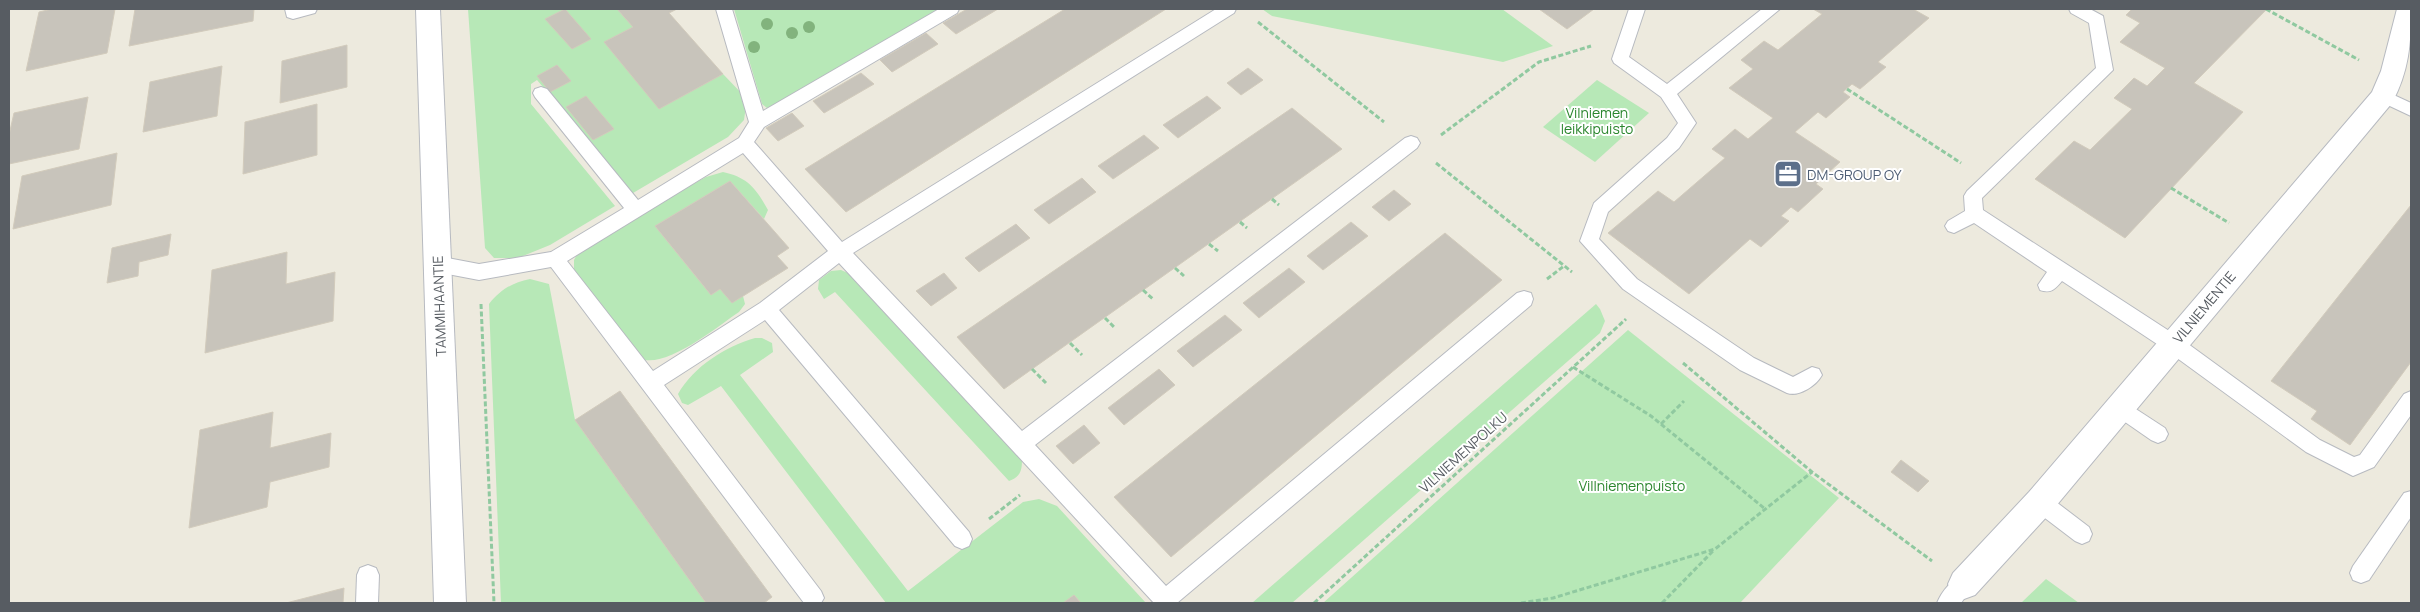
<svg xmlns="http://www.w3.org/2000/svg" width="2420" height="612" viewBox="0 0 2420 612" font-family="Manrope,sans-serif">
<rect width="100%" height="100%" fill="#edeade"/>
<g fill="#b7e8b7">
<path d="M468,9H617L633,27L605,42L659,108L723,74L747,99L744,120L728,137L633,193L537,80L531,84V104L615,206L550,245L518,258H494L485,248Z"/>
<path d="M734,9H944L778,106L767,108L762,104Z"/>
<path d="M1262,9H1502L1553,46L1503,62L1272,16Z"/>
<path d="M1597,80L1649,113L1595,162L1543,127Z"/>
<path d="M723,172C747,177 756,188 768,210L764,219L730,181L655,226L711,295L720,289L743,296L745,304L739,312C718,326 664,371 639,358L583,284L574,269V260L580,249L641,212L706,177Z"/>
<path d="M841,270L850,274L1022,457C1022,469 1022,476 1009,481L835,292L824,299L818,289L819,280L831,271Z"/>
<path d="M530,279L549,284L575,420L706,603H501L489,304C501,289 512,283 530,279Z"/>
<path d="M1596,304L1600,309L1605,321L1600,333L1292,603H1252Z"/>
<path d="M1628,330L1839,498L1740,603H1323Z"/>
<path d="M755,338H762L772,343L773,352L740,375L908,591L1023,502L1039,499L1057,506L1146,603H1081L1074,595L1063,603H886L721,386L688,405L682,403L678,394C694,366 725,347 755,338Z"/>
<path d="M2046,579L2079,603H2021Z"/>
</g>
<g fill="#c8c4bb" stroke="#d2cbbc">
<path d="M52,9H115L107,53L26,71L39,12Z"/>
<path d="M135,9H254L253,21L129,46Z"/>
<path d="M565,9L591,39L572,49L545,19Z"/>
<path d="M617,9H677L669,13L723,74L659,109L604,42L633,27Z"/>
<path d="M967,9H998L956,34L943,23Z"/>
<path d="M1065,9H1166L846,212L805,169Z"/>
<path d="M1539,9H1594L1567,29Z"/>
<path d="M1813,9H1913L1929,18L1878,62L1886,67L1860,89L1852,84L1843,92L1850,97L1826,118L1818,112L1795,132L1840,162L1816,184L1823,189L1798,212L1791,207L1781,216L1789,221L1761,247L1750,239L1689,294L1608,233L1658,191L1674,202L1725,158L1712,149L1735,129L1748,139L1773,118L1729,88L1753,69L1741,60L1764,41L1778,50L1822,14Z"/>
<path d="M2132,9H2267L2194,83L2243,112L2125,238L2035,179L2074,141L2090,150L2132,109L2114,98L2134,78L2147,86L2165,68L2120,42L2140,23L2126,15Z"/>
<path d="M926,33L938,44L892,72L880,60Z"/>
<path d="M347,45V87L280,103L282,61Z"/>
<path d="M557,65L571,81L550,92L537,76Z"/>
<path d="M222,66L217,116L143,132L150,82Z"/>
<path d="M1248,68L1263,80L1241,95L1227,83Z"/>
<path d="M861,73L874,84L824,113L813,101Z"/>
<path d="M586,96L614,129L593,140L566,107Z"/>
<path d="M1207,96L1221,108L1178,138L1163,125Z"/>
<path d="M88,97L79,149L9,164V135L14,113Z"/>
<path d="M317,104V155L243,174L245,122Z"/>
<path d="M1292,108L1342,149L1004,389L957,337Z"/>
<path d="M792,113L804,126L778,141L766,128Z"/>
<path d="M1144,135L1159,148L1113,179L1098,166Z"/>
<path d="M117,153L111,205L13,229L22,176Z"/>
<path d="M1082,178L1096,192L1049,224L1034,210Z"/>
<path d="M730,181L789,248L777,256L788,268L732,303L720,289L711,295L655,226Z"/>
<path d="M1394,190L1411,204L1389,221L1372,207Z"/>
<path d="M2411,205V362L2350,445L2311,419L2317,411L2271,381Z"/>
<path d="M1351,222L1368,236L1323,270L1307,256Z"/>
<path d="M1016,224L1030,238L979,272L965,258Z"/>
<path d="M1445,233L1502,280L1171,557L1114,497Z"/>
<path d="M171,234L168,255L139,262L138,276L107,283L112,248Z"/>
<path d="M287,252L286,284L335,272L333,321L205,353L212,270Z"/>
<path d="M1289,268L1305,282L1259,318L1243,303Z"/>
<path d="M944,273L957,288L931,306L916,291Z"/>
<path d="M1225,315L1242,330L1193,367L1177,351Z"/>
<path d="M1159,369L1175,385L1124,425L1108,408Z"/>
<path d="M620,391L772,597L764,603H706L575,420Z"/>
<path d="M273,412L270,448L331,433L329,467L270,482L267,507L189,528L200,430Z"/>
<path d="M1084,425L1100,443L1073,464L1056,446Z"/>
<path d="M1901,460L1929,481L1918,492L1891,472Z"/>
<path d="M344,588L343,603H286Z"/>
<path d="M1074,595L1081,603H1063Z"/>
</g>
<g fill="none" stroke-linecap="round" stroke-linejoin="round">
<defs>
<g id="lane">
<path d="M285,9H317L315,13L293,19L287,17Z"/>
<path d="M716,9H732L763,111L939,9H959L957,13L764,127L754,142L842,242L1216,9H1236L1234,13L853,253L1022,431L1405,138L1411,136L1417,138L1420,143L1417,148L1035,445L1166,586L1517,293L1524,291L1531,293L1533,299L1531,305L1177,603H1154L839,263L779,310L969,532L972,539L969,546L962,549L955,546L765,320L664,385L821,591L824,598L821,603H804L551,267L479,280L437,272L431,269L428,264L431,259L437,256L479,264L551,252L624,208L535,97L533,93L535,89L541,87L547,89L638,200L739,138L749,122ZM743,153L828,251L760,303L653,371L567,261Z"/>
<path d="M1629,9H1645L1629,57L1667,84L1762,9H1780L1677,94L1696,123L1679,148L1608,212L1599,239L1637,279L1754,358L1793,377L1812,367L1819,369L1822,375C1816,386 1799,397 1787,393L1740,370L1623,289L1580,241L1594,203L1667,138L1678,123L1661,97L1614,63L1612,59Z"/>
<path d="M2069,9H2090L2103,16L2113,70L1982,198L1983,210L2180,338L2320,440L2354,457L2360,455L2404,394L2411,391V415L2374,467L2353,476L2306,452L2166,350L2062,281C2055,289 2051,294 2040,290L2038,285L2047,272L1974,223L1954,233L1948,231L1945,226L1948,221L1965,211L1964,196L1967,191L2096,68L2089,23L2071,13Z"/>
<path d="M2383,90L2411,103V116L2377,100L2375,96L2377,92Z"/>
<path d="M2119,398L2165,428L2168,434L2165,440L2158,443L2151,440L2112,413L2109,407L2112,401Z"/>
<path d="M2411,491V517L2369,580L2361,583L2353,580L2350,573L2353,566L2404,493Z"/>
<path d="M2040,493L2047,495L2089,527L2092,534L2089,541L2082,544L2075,541L2033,509L2030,502L2033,495Z"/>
<path d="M368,565L376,568L379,575L378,603H356L357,575L360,568Z"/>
<path d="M1964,574L1972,577L1975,584L1961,603H1937C1942,591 1952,579 1964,574Z"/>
</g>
<g id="street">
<path d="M416,9H440L466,603H434Z"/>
<path d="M2397,9H2411C2411,44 2409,71 2392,103L2051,512L1975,595L1964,599L1953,595L1948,584L1953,573L2029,492L2372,92L2381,71Z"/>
</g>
</defs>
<use href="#lane" stroke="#b7bac0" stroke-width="2"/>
<use href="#street" stroke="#b7bac0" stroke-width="2"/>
<g stroke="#90c9a0" stroke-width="3" stroke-dasharray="5 2.5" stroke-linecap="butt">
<path d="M2266,9L2359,60"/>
<path d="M1258,22L1384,122"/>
<path d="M1847,89L1961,163"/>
<path d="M1441,135L1539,62L1591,46"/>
<path d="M1436,163L1572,272"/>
<path d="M2171,188L2229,223"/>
<path d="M1272,199L1279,205"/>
<path d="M1240,222L1247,228"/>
<path d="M1209,244L1218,251"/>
<path d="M1175,268L1184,276"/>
<path d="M1547,279L1564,266"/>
<path d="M1143,290L1154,300"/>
<path d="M481,304L494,603"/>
<path d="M1105,318L1115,328"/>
<path d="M1070,343L1082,355"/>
<path d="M1683,363L1812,472L1932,561"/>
<path d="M1573,367L1651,416L1764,508"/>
<path d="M1032,369L1046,383"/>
<path d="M1661,424L1684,401"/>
<path d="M989,519L1020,495"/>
<path d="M1314,603L1626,319"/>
<path d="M1521,603L1553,598L1715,549L1812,472"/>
<path d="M1662,603L1714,550"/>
</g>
<use href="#lane" fill="#fff" fill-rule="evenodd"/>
<use href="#street" fill="#fff" fill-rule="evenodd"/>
</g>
<g fill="#82b37d">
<circle cx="767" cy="24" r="6"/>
<circle cx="809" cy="27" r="6"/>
<circle cx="792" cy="33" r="6"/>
<circle cx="754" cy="47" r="6"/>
</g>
<defs>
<symbol id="office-square" viewBox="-11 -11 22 22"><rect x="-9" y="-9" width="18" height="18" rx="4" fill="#5c6f8a" stroke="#fff"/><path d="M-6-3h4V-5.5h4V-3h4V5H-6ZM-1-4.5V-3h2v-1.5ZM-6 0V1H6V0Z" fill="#fff"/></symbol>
</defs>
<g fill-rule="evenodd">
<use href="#office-square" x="1772" y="158" width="32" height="32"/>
</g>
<g text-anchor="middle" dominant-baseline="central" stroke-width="4" stroke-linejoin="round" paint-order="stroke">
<g font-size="14" fill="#2b862e" stroke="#fff">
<text x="1597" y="112">Vilniemen<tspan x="1597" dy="16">leikkipuisto</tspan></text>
<text x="1632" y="485">Villniemenpuisto</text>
</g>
<g font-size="14" fill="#4e5e75" stroke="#fff" text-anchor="start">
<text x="1807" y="174">DM-GROUP OY</text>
</g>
<g font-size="14" fill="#575c62" stroke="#fff">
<text transform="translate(439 306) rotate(-92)">TAMMIHAANTIE</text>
<text transform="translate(2204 307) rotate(-50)">VILNIEMENTIE</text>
<text transform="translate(1463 452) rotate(-42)">VILNIEMENPOLKU</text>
</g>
</g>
<rect width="2420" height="612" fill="none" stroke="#575c62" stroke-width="20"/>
</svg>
